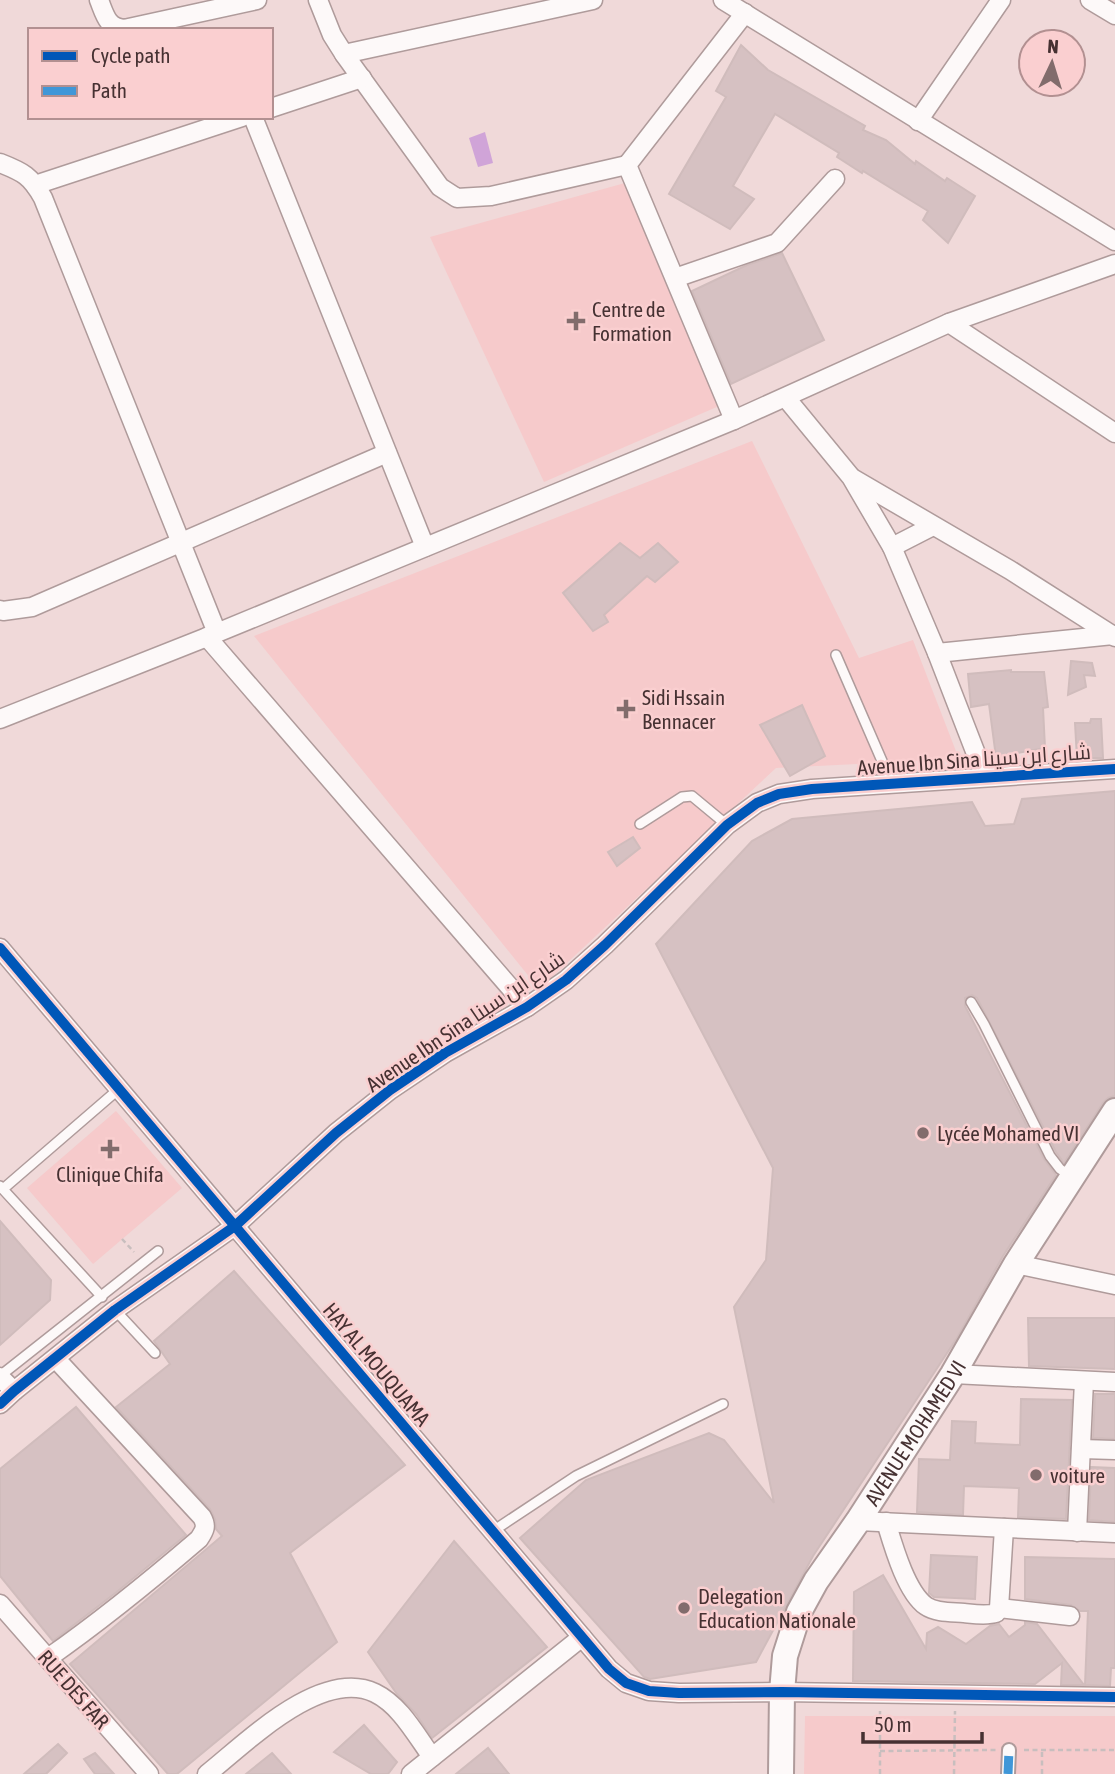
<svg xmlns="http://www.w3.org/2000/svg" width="1115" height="1774" viewBox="0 0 1115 1774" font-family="'Asap Condensed',Cairo,sans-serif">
<rect width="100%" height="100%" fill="#f0d9d9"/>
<g fill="#f6cacb">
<path d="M625,183L719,406L544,482L430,237Z"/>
<path d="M752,441L859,658L913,640L959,759L776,768L539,989L254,636Z"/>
<path d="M116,1111L182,1188L93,1264L27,1188Z"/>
<path d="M805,1716H1115V1774H804Z"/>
</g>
<path fill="#d0a4d8" d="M485,132L493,163L478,167L469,138Z"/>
<g fill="#d6c1c2" stroke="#d0bcbc" stroke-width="2">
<path d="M741,45L768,70L865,126L863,130L886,140L915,164L916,161L945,181L947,178L975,196L948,243L923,220L928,211L863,171L862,173L837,157L839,153L775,114L733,186L754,199L730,229L669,194L726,97L716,91Z"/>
<path d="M782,253L824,340L731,384L692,291L747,265Z"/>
<path d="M620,543L640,558L658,543L678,562L655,582L647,576L604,615L608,622L593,631L563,593Z"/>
<path d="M1071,661L1092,663L1095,676L1084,675L1086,687L1068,695Z"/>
<path d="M1011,670V672H1044L1048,707L1043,708L1045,748L996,757L989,704L971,707L968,674Z"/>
<path d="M802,705L825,756L790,776L760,725Z"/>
<path d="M1091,719H1101L1103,758H1077L1075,723H1090Z"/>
<path d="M1115,791V1096L1108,1098L1103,1103L1064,1163L1056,1152L977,998L972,995L965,998V1006L1044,1159L1056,1175L1003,1256L957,1338L813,1556L756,1662L650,1679L644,1677L520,1538L586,1480L709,1433L724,1440L774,1503L734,1307L766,1260L773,1168L656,944L752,841L792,819L972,802L985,826L1014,824L1022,799Z"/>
<path d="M633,837L640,848L617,866L608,852Z"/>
<path d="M0,1221L51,1280L50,1300L0,1345Z"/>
<path d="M234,1271L405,1465L290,1553L337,1642L177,1774H168L70,1664L222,1536L216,1529L215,1519L210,1509L116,1407L170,1364L154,1341Z"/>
<path d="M1028,1318H1115V1369L1029,1366Z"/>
<path d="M1095,1394H1115V1439L1093,1438Z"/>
<path d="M1021,1399L1072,1400L1066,1519L1018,1517L1019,1488L964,1486L963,1515L917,1512L919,1459L950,1460L952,1421L976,1422L975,1443L1020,1445Z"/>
<path d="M76,1407L186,1535L118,1591L53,1641L0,1576V1469Z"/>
<path d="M1091,1467L1115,1468V1522L1089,1520Z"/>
<path d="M454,1541L547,1647L432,1738L416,1714L397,1694L368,1652Z"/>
<path d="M931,1555L977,1557L975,1599L934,1597L929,1593Z"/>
<path d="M1025,1557L1115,1559V1668H1111L1110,1686L1085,1685L1088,1611H1080L1071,1605L1025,1599Z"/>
<path d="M883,1575L926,1649L927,1633L938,1627L966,1644L990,1626L999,1624L1009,1637L1025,1625V1622L1037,1624L1084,1685H1061L1062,1663L1035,1684L853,1681L854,1592Z"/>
<path d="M364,1725L397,1762L388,1774H371L334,1752Z"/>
<path d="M58,1744L67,1753L46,1774H24Z"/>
<path d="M488,1748L509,1774H456Z"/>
<path d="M95,1753L114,1774H95L84,1759Z"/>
<path d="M272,1753L291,1774H246Z"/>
</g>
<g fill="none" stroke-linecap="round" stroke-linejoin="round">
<defs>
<g id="service">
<path d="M836,655L892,784"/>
<path d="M640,824L682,797L692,796L727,825"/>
<path d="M971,1002L984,1024L1050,1156L1060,1169L1071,1176"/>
<path d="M0,1186L102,1297"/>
<path d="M3,1189L120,1088"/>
<path d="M115,1310L155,1353"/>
<path d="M0,1376L158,1251"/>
<path d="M493,1531L576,1476L723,1404"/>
</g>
<path id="pedestrian" d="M1008,1774L1009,1750"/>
<g id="minor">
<path d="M99,0C105,15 107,27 124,29L257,0"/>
<path d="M318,0L332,35L344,54L593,0"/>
<path d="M723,0L1115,241"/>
<path d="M1090,0L1115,15"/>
<path d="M344,54L440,187L457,198L491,196L627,165L734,420"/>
<path d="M271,108L362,78"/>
<path d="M253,117L425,547"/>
<path d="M918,121L1001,0"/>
<path d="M0,163C23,172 31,176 43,198L217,633"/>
<path d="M627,165L745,13"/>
<path d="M35,185L242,117"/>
<path d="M675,278L777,243L835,179"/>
<path d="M949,323L1115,433"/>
<path d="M786,398L851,477L892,547L937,653L985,777"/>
<path d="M854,479L1010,570L1115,637"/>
<path d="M892,547L933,526"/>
<path d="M0,610L3,611L32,607L387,453"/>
<path d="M207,637L527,1007"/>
<path d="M937,653L1113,635"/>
<path d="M0,719L207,637L734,420L949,323L1115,264"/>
<path d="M0,948L609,1669L626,1683L649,1691L679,1693L782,1692L1115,1697"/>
<path d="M1016,1264L1115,1285"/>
<path d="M953,1374L1115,1382"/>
<path d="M0,1377L14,1391"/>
<path d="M0,1404L14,1391L115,1310L235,1226L336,1133L390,1090L445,1053L527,1007L566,980L605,945L727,825L757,803L779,794L812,789L1115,769"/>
<path d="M1081,1449L1115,1450"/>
<path d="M858,1521L1115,1533"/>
<path d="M886,1522C893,1545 906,1592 926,1606C936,1613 952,1612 964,1613C974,1614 986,1616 996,1613L999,1608L1004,1528"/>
<path d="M1077,1532L1084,1381"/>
<path d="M0,1604L149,1774"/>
<path d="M999,1608L1070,1616"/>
<path d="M48,1658C101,1621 150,1581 199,1539C205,1530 207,1526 202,1517L56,1359"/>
<path d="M207,1774C245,1744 321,1667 375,1693C400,1705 416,1735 432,1757"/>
<path d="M411,1774L582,1637"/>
</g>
<g id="secondary">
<path id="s1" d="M781,1774L782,1692L785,1656L799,1612L816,1581L858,1521L953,1374L1016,1264L1115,1111"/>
</g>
</defs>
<use href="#service" stroke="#af9b9b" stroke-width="12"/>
<use href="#pedestrian" stroke="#af9b9b" stroke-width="16"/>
<use href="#minor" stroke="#af9b9b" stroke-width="21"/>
<use href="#secondary" stroke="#af9b9b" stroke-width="28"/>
<g stroke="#c8bebe" stroke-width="2.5" stroke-dasharray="5 3.5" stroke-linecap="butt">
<path d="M122,1239L134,1252"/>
<path d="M1024,1750H1115"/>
<path d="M880,1751L996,1750"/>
<path d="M880,1774V1711"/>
<path d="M954,1774L955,1711"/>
<path d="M1042,1774V1750"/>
</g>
<use href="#service" stroke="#fdf9f9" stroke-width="9"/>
<use href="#pedestrian" stroke="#fdf9f9" stroke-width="12"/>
<use href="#minor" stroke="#fdf9f9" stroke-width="18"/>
<use href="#secondary" stroke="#fdf9f9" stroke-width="24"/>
<path stroke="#4097d8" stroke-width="9" stroke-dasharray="18 9" stroke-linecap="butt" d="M1008,1774L1009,1750"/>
<defs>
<g id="cycleway">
<path d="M0,948L609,1669L626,1683L649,1691L679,1693L782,1692L1115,1697"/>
<path d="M0,1404L14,1391L115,1310L235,1226L336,1133L390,1090L445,1053L527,1007L566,980L605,945L727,825L757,803L779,794L812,789L1115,769"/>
</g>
</defs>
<use href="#cycleway" stroke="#facfd0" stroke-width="15"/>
<use href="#cycleway" stroke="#0057b8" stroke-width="10"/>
</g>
<g fill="#826c6c" stroke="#facfd0" stroke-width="2.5">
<path d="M572.5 310.5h7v7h7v7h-7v7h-7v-7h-7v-7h7z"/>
<path d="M622.5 698.5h7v7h7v7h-7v7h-7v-7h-7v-7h7z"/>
<circle cx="923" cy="1133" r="7"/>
<path d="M106.5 1138.5h7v7h7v7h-7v7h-7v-7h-7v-7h7z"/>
<circle cx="1036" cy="1475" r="7"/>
<circle cx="684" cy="1608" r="7"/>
</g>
<g text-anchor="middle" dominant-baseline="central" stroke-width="5" stroke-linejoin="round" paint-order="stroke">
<g font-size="21" fill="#463132" stroke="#facfd0" text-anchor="start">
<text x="592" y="309">Centre de<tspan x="592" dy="24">Formation</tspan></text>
<text x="642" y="697">Sidi Hssain<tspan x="642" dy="24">Bennacer</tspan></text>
<text x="937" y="1133">Lycée Mohamed VI</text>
<text x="110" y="1174" text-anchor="middle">Clinique Chifa</text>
<text x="1050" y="1475">voiture</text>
<text x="698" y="1596">Delegation<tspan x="698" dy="24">Education Nationale</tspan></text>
</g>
<g font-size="21" fill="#463132" stroke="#facfd0">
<text transform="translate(974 759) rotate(-4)">Avenue Ibn Sina شارع ابن سينا</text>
<text transform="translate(465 1021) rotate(-34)">Avenue Ibn Sina شارع ابن سينا</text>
<text transform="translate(377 1364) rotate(50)">HAY AL MOUQUAMA</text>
<text stroke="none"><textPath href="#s1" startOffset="378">AVENUE MOHAMED VI</textPath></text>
<text transform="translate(74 1689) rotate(49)">RUE DES FAR</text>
</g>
</g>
<rect x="28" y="28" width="245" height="91" fill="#facfd0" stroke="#b29091" stroke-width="2"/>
<rect x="42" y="51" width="35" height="10" fill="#0057b8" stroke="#b29091" stroke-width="2"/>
<text x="91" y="63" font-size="21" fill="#463132">Cycle path</text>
<rect x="42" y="86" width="35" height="10" fill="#4097d8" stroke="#b29091" stroke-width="2"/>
<text x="91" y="98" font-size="21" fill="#463132">Path</text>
<g transform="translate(1052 63) rotate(4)"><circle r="33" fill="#facfd0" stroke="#b29091" stroke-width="2"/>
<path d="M0-5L12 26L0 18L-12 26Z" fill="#826c6c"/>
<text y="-10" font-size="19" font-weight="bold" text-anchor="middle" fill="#463132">N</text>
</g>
<path d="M863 1732v10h119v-10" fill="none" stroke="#463132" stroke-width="3.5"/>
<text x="874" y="1732" font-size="21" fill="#463132" stroke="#facfd0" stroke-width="5" paint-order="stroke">50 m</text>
</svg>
